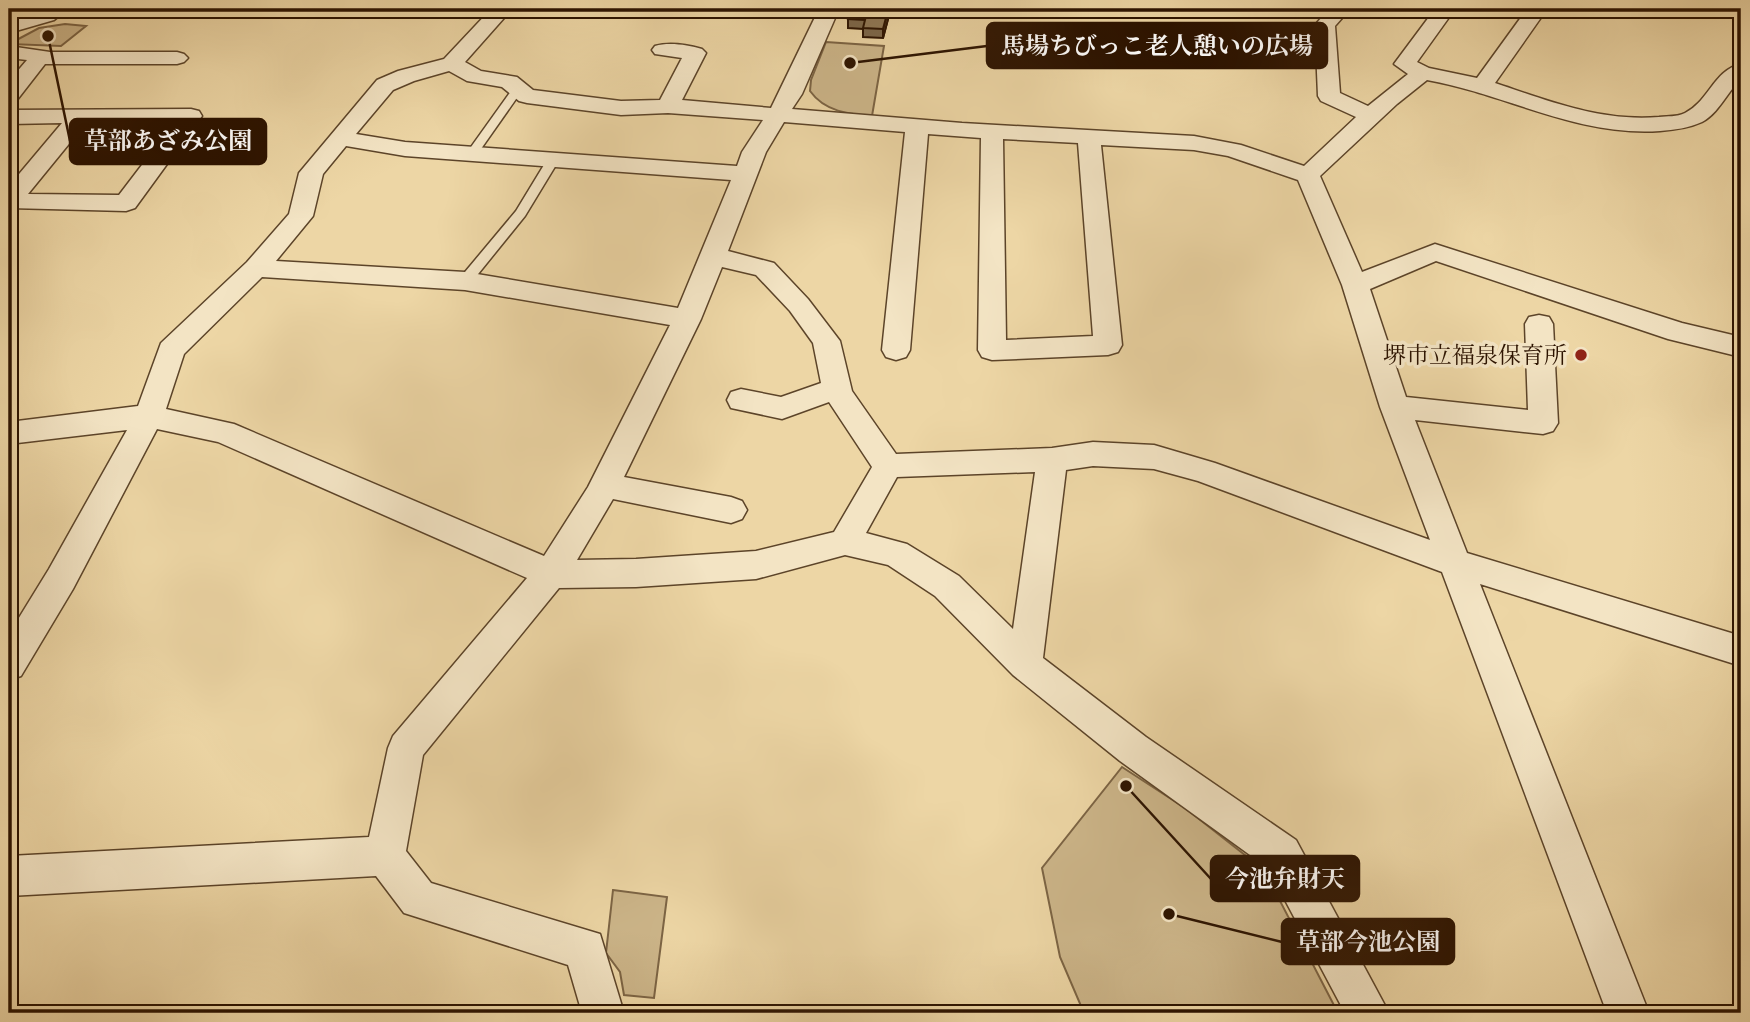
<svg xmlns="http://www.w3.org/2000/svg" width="1750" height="1022" viewBox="0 0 1750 1022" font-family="'IM FELL Double Pica','Noto Serif JP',serif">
<rect width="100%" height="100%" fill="#edd6a5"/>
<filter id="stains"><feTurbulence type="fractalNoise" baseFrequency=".00286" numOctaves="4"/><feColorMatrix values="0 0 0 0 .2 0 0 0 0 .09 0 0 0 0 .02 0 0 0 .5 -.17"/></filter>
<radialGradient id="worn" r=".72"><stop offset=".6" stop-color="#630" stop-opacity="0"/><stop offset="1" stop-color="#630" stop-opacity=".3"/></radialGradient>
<g fill="#ccb589" stroke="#7c6444" stroke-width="2">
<path d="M65,24L86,26L61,46L9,44L39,28Z"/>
<path d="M826,42L884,46L872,116C849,114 825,112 810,91L811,80Z"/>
<path d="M1122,767L1185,808L1264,870L1338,1013H1084L1060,957L1042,868Z"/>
<path d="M613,890L667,897L654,998L624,995L620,972L606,953Z"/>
</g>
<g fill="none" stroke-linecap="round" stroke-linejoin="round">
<defs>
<g id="service">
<path d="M514,87L523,89L476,156H468L466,154Z"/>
<path d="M553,156L559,160L525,216L470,284H460V278L516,211L547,160Z"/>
</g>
<g id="minor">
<path d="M44,9H67L54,20L9,33V21Z"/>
<path d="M133,9H156C150,17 143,19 134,16L131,12Z"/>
<path d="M491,9H512L465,62L481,71L517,77L533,90L621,101L660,100L682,58L655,54L652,50L655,46C669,42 688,45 702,49L706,53L682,100L771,108L819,9H839L802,94L792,109L962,123L1194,136L1241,145L1304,166L1356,117L1321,101L1318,96L1315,25L1329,9H1350L1335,26L1340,93L1368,106L1408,74L1394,64L1435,9H1455L1417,62L1429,68L1477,78L1527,9H1547L1495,83C1549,101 1601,122 1659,117C1667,116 1677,117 1685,113C1709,101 1714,70 1741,64V79C1727,92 1719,113 1702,122C1689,128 1674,130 1660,131C1578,137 1506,94 1427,80L1397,104L1320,176L1362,272L1435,244L1682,323L1741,337V357L1668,339L1436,261L1370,289L1406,397L1528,410L1525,324L1529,317L1539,315L1549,317L1553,324L1558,423L1553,431L1543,434L1415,420L1467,553L1741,636V666L1480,584L1649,1013H1607L1442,572L1198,481L1154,469L1093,466L1066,470L1043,658L1146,737L1296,840L1389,1013H1345L1268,868L1120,761L1013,675L935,596L888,565L845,555L756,579L636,587L559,588L423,755L406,851L431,883L600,934L624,1013H582L568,965L404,913L376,876L9,896V856L369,837L388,748L393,736L527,578L218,442L157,429L73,589L21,676L9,680V634L49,569L127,430L9,444V422L138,406L161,343L247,262L289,214L299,173L377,80L398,71L444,59ZM449,71L467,81L502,87L519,101L527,103L621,115L668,113L763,120L742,152L737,166L405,142L356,134L393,90L414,81ZM784,122L905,132L882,350L886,357L896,360L906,357L910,350L928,134L981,138L978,350L982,357L992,360L1108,355L1118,352L1122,345L1101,145L1194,150L1228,156L1298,180L1342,285L1380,407L1430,540L1215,463L1154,445L1093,442L1052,448L896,454L852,391L840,341L808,299L774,263L728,251L766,152ZM1003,139L1078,143L1093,336L1006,340ZM346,146L405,156L731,180L678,308L465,272L276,261L313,216L323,174ZM722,267L756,275L790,311L813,343L821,383L781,397L741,389L731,392L727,400L731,408L782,419L829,402L872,467L834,532L756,551L636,559L577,560L613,499L731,523L742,519L747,510L742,501L731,497L624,477L701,319ZM262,277L465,290L670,325L588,487L544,556L234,424L166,409L184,354ZM1035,472L1013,629L959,576L907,544L866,533L897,477Z"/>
<path d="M9,46L50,52H177L184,54L188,58L184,62L177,64H45L17,100L9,102V81L27,60L9,58Z"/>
<path d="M191,109L199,111L202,116L135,208L126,211L9,208V186L62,123L9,124V110ZM86,123H174L119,195L28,194Z"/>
</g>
</defs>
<use href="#service" stroke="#5c4429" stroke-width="3"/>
<use href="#minor" stroke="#5c4429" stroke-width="3"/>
<use href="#service" fill="#f3e4c4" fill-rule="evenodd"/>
<use href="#minor" fill="#f3e4c4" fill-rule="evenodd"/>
</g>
<path fill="#7c674a" stroke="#2c1300" stroke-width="2" d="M848,19H888L883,38L863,37V29L848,28Z"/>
<path fill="#65543c" stroke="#2c1300" stroke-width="2" d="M888,10V19L883,38V29Z"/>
<path fill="#907856" stroke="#2c1300" stroke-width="2" d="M851,9L888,10L883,29L863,28L865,20L848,19Z"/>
<circle fill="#8f2418" stroke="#f3e4c4" stroke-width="2.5" cx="1581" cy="355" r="7"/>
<g text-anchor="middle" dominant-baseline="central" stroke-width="7" stroke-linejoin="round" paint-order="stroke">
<g font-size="23" fill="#2c1300" stroke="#f3e4c4" text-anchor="end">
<text x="1567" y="355">堺市立福泉保育所</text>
</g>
</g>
<path fill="none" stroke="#2c1300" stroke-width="2.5" d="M850 63L987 46M48 36L70 141M1126 786L1211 879M1169 914L1282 942"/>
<g fill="#2c1300" stroke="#f3e4c4" stroke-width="2.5">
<circle cx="850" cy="63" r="7"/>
<circle cx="48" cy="36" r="7"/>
<circle cx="1126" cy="786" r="7"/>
<circle cx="1169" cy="914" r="7"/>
</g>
<g fill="#2c1300" stroke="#2c1300" stroke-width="2.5">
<rect x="987" y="23" width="340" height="45" rx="7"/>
<rect x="70" y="119" width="196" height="45" rx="7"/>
<rect x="1211" y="856" width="148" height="45" rx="7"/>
<rect x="1282" y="919" width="172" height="45" rx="7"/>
</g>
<g font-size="24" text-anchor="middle" font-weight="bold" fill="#fff">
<text x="1157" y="54">馬場ちびっこ老人憩いの広場</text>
<text x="168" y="149">草部あざみ公園</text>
<text x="1285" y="887">今池弁財天</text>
<text x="1368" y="950">草部今池公園</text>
</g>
<rect width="1750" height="1022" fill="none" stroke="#edd6a5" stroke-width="35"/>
<rect x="10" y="10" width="1729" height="1001" fill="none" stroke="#2c1300" stroke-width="3.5"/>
<rect x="18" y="18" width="1715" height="987" fill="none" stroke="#2c1300" stroke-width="2"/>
<rect width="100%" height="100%" filter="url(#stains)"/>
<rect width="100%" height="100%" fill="url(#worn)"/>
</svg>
